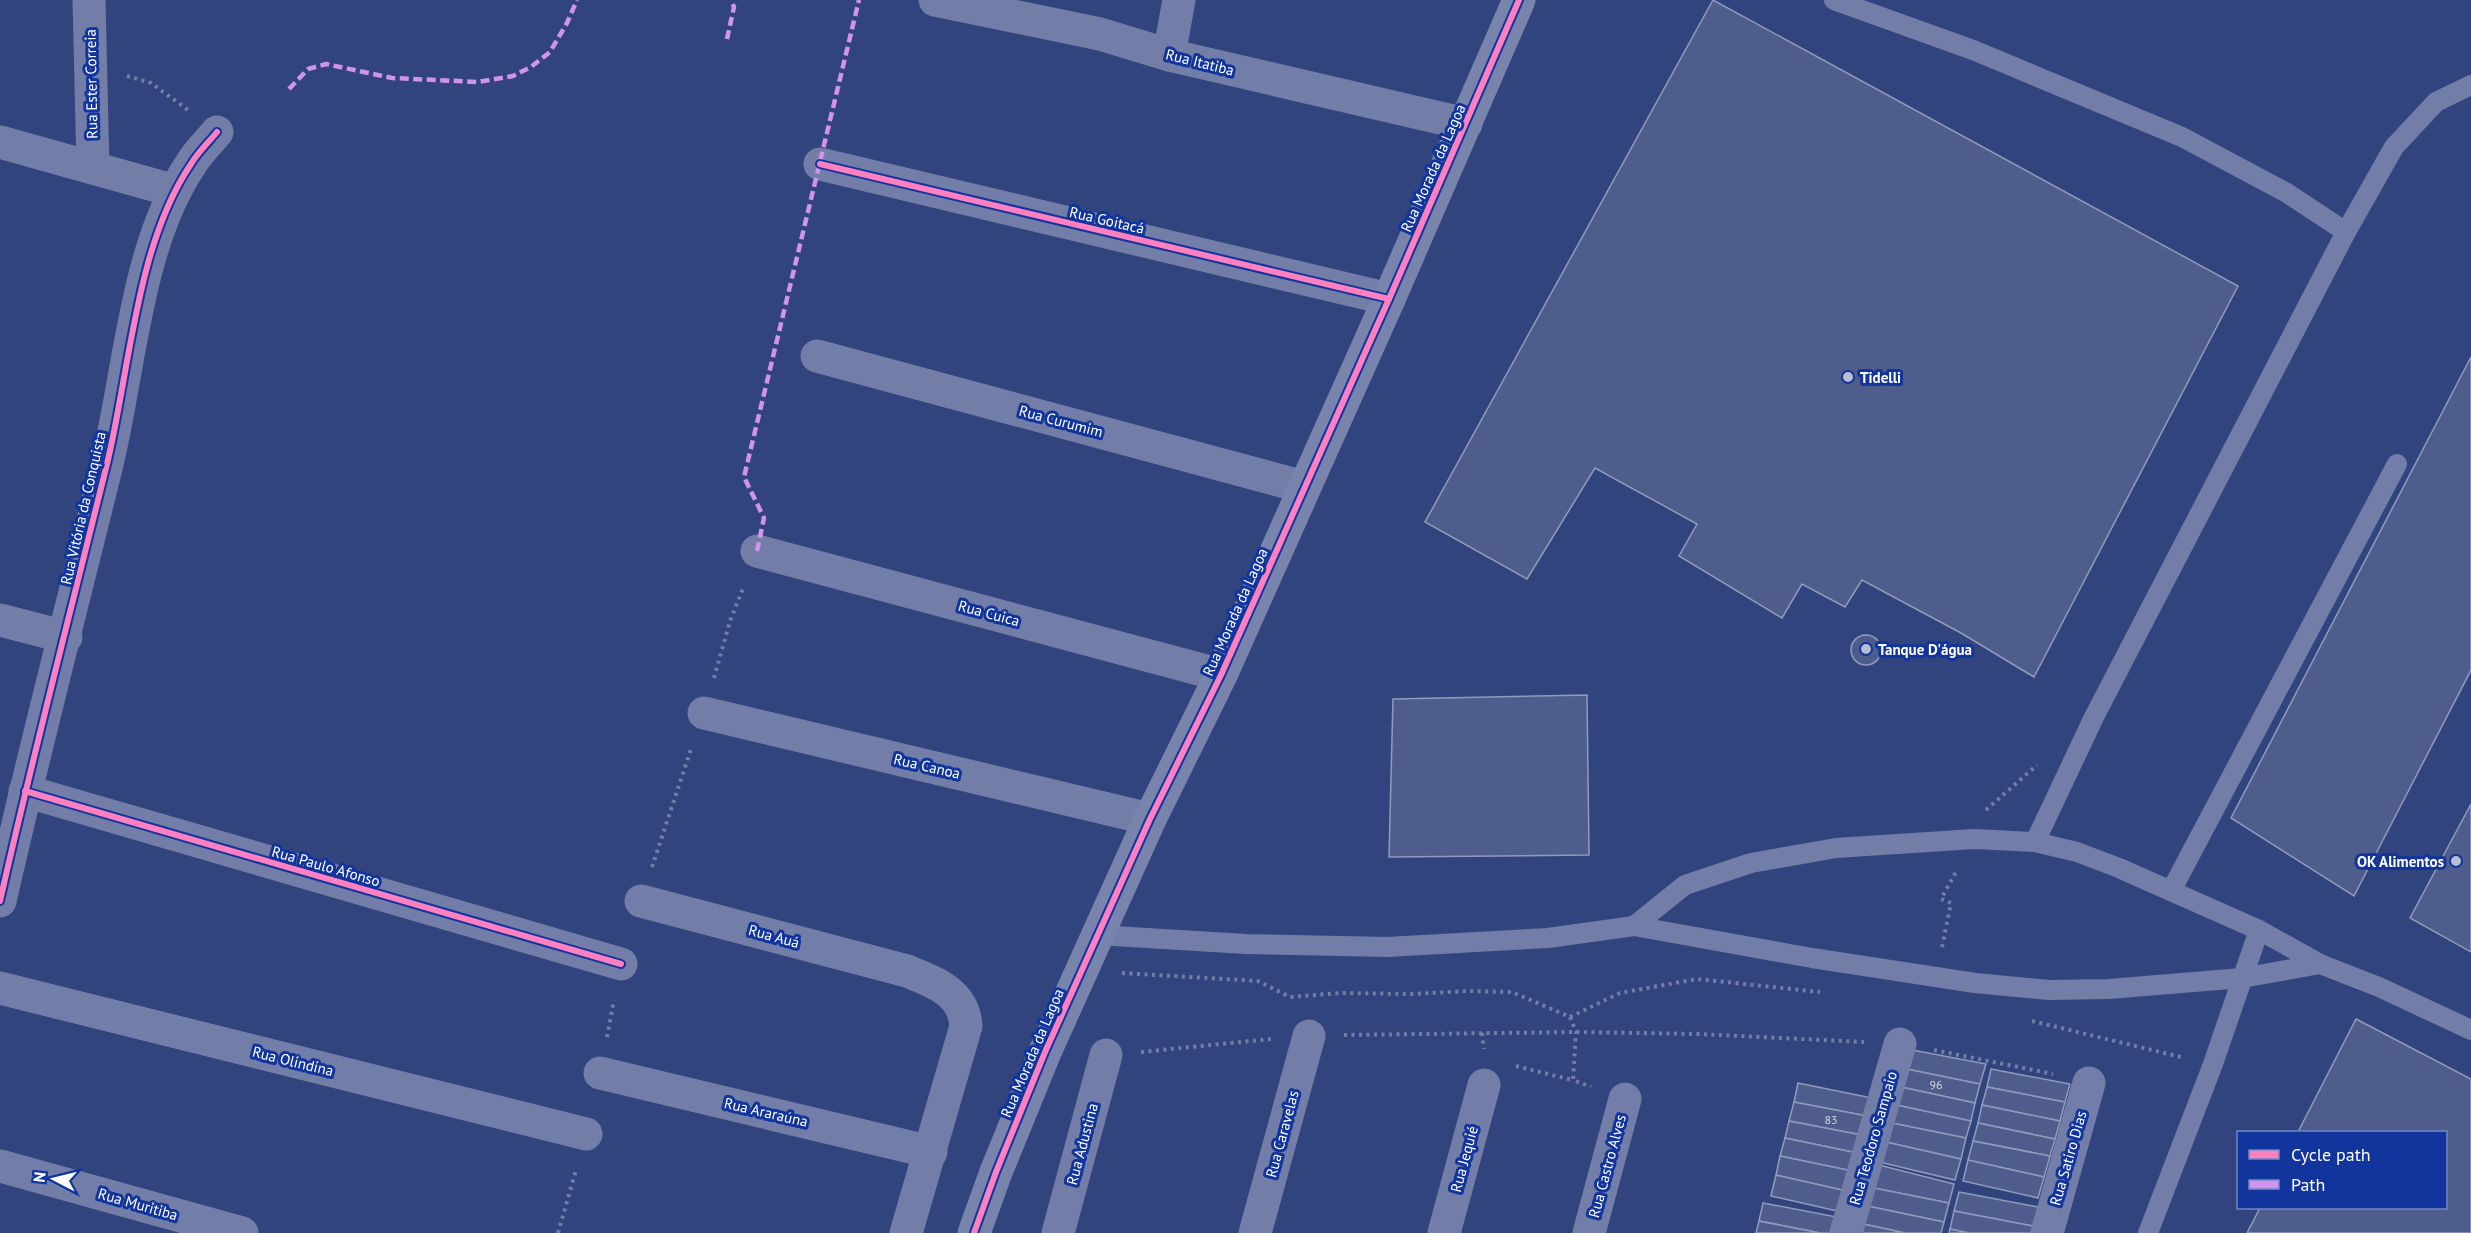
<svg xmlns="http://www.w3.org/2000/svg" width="2471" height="1233" viewBox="0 0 2471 1233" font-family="'PT Sans',sans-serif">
<rect width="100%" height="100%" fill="#32447e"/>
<g fill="#4e5d8b" stroke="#919bbc" stroke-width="1.5">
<path d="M1713,0L2238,286L2034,677L1961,633L1862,580L1845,607L1802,584L1782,618L1679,556L1697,524L1595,468L1527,579L1425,522Z"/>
<path d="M2471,357V670L2354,896L2231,818Z"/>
<circle cx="1866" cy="650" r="15"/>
<path d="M1587,695L1589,855L1389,857L1393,699Z"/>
<path d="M2471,804V952L2410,918Z"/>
<path d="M2356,1019L2471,1079V1233H2247L2260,1208H2446V1132H2298Z"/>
<path d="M1902,1048L1986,1064L1980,1084L1897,1067Z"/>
<path d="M1897,1067L1980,1084L1975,1103L1892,1085Z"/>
<path d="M1991,1069L2070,1084L2065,1102L1987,1087Z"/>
<path d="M1798,1083L1877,1099L1872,1117L1794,1102Z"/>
<path d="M1892,1085L1975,1103L1971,1121L1887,1103Z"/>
<path d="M1987,1087L2065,1102L2060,1121L1982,1105Z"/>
<path d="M1794,1102L1872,1117L1867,1136L1789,1121Z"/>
<path d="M1887,1103L1971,1121L1966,1138L1882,1121Z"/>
<path d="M1982,1105L2060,1121L2055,1139L1978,1123Z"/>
<path d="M1789,1121L1867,1136L1862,1154L1785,1138Z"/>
<path d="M1882,1121L1966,1138L1961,1159L1877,1140Z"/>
<path d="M1978,1123L2055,1139L2050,1156L1973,1141Z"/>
<path d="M1785,1138L1862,1154L1857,1172L1780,1156Z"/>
<path d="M1877,1140L1961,1159L1955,1180L1871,1160Z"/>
<path d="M1973,1141L2050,1156L2044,1177L1968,1160Z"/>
<path d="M1780,1156L1857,1172L1851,1192L1776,1175Z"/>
<path d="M1968,1160L2044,1177L2038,1198L1963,1181Z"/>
<path d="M1871,1163L1954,1184L1949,1203L1864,1186Z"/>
<path d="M1776,1175L1851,1192L1846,1213L1771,1196Z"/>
<path d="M1864,1186L1949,1203L1944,1222L1858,1204Z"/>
<path d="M1959,1192L2038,1207L2033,1226L1954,1211Z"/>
<path d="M1763,1203L1842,1218L1838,1233H1820L1759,1221Z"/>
<path d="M1858,1204L1944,1222L1941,1233H1905L1854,1222Z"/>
<path d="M1954,1211L2033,1226L2031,1233H1969L1950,1229Z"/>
<path d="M1759,1221L1820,1233H1756Z"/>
<path d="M1854,1222L1905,1233H1851Z"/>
<path d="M1950,1229L1969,1233H1949Z"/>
</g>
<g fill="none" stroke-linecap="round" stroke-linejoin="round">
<g stroke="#727ea7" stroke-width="4" stroke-dasharray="3 4.5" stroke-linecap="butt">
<path d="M127,76L151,83L188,110"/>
<path d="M714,678L730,621L744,586"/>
<path d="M1986,810L2037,765"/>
<path d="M652,867L692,746"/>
<path d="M1942,947L1951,903L1941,899L1957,870"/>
<path d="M1122,973L1258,981L1290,997L1340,993L1414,994L1468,991L1512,992L1570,1017L1576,1032L1573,1080L1591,1087"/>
<path d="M1570,1017L1620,993L1697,979L1820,992"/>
<path d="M2032,1021L2185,1058"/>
<path d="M1482,1033L1484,1049"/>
<path d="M1344,1035L1576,1032L1698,1034L1864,1042"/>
<path d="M607,1037L614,1000"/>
<path d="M1934,1050L2053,1074"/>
<path d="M1141,1052L1271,1039"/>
<path d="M1516,1066L1572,1080"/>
<path d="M558,1233L576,1170"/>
</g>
<g stroke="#727ea7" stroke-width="20">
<path d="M1834,0L1973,50L2182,137L2287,193L2346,232"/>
<path d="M2035,842L2094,717L2346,232L2394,147L2436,102L2471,85"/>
<path d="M2171,891L2397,464"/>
<path d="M1634,926L1685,885L1751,863L1836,848L1974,839L2035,842L2077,852L2119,868L2259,930L2320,964L2379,987L2471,1030"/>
<path d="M1097,935L1246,944L1387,947L1548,938L1634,926L1812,958L1975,983L2049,990L2109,989L2242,978L2320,964"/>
<path d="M2148,1233L2213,1064L2259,930"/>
</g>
<g stroke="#727ea7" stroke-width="33">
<path d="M89,0L93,168"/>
<path d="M935,0L1100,34L1169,55L1466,124"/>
<path d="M1169,55L1179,0"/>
<path d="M0,142L175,191"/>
<path d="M820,164L1389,299"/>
<path d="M817,356L1304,487"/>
<path d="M757,551L1221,675"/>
<path d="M0,620L66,637"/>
<path d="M704,713L1150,819"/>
<path d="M25,791L621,964"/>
<path d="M0,901C33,755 71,610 107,464C130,369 136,245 191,164C198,152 209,142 217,132"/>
<path d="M641,901L907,971C934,982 964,992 966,1026L906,1233"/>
<path d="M0,988L586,1134"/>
<path d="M600,1073L931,1152"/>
<path d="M0,1166L242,1233"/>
<path d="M1058,1233L1106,1055"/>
<path d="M1255,1233L1309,1036"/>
<path d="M1444,1233L1484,1085"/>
<path d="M1589,1233L1625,1099"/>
<path d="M1846,1233L1900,1044"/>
<path d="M2047,1233L2089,1083"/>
</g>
<path stroke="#7884ac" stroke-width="33" d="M974,1233L996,1172L1045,1052L1150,819L1221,675L1389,299L1519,0"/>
<g stroke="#d193ec" stroke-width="4.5" stroke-dasharray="9 4.5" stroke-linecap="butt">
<path d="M727,39L734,7L731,0"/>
<path d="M289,89L308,69L326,64L392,78L478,82L513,76L531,67L550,52L567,23L577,0"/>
<path d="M757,551L764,518L744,477L859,0"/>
</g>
<defs>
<g id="cycleway">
<path d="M820,164L1389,299"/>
<path d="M25,791L621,964"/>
<path d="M0,901C33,755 71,610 107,464C130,369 136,245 191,164C198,152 209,142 217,132"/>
<path d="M974,1233L996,1172L1045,1052L1150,819L1221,675L1389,299L1519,0"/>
</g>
</defs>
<use href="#cycleway" stroke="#12359d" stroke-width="10"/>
<use href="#cycleway" stroke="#ff80c0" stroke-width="6"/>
</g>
<g fill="#b7bed2" stroke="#12359d" stroke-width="2">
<circle cx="1848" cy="377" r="6"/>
<circle cx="1866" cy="649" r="6"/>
<circle cx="2456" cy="861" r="6"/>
</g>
<g text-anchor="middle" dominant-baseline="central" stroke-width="6" stroke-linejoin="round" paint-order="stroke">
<g font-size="12" fill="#d3d6e2">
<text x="1936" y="1084">96</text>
<text x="1831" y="1119">83</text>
</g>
<g font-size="15" fill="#fff" stroke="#12359d">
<text transform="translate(1200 62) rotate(14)">Rua Itatiba</text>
<text transform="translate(91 84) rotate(-91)">Rua Ester Correia</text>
<text transform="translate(1433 168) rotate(-66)">Rua Morada da Lagoa</text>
<text transform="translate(1107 220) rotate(13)">Rua Goitacá</text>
<text transform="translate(1061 421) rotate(15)">Rua Curumim</text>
<text transform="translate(83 508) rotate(-77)">Rua Vitória da Conquista</text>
<text transform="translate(1235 612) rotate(-66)">Rua Morada da Lagoa</text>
<text transform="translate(989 613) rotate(15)">Rua Cuica</text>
<text transform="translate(927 766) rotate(13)">Rua Canoa</text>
<text transform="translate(326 866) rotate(16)">Rua Paulo Afonso</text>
<text transform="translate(774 936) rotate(15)">Rua Auá</text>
<text transform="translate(1032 1053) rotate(-67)">Rua Morada da Lagoa</text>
<text transform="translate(293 1061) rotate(14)">Rua Olindina</text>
<text transform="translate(766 1112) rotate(13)">Rua Araraúna</text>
<text transform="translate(1282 1134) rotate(-75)">Rua Caravelas</text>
<text transform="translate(1873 1138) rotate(-74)">Rua Teodoro Sampaio</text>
<text transform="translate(1082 1144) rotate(-75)">Rua Adustina</text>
<text transform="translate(2068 1158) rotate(-74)">Rua Satiro Dias</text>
<text transform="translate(1464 1159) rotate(-75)">Rua Jequié</text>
<text transform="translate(1607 1166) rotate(-75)">Rua Castro Alves</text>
<text transform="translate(138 1204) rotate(16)">Rua Muritiba</text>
</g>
<g font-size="15" font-weight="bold" fill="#fff" stroke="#12359d" text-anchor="start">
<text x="1860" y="377">Tidelli</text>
<text x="1878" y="649">Tanque D'água</text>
<text x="2444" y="861" text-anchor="end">OK Alimentos</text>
</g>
</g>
<rect x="2237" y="1131" width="210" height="78" fill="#12359d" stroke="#7186c4" stroke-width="1.5"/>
<rect x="2249" y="1150" width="30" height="9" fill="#ff80c0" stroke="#7186c4" stroke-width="1.5"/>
<text x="2291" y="1161" font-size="18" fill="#ffffff">Cycle path</text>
<rect x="2249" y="1180" width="30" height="9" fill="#d193ec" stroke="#7186c4" stroke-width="1.5"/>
<text x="2291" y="1191" font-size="18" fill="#ffffff">Path</text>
<g transform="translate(54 1179) rotate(277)" stroke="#12359d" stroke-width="4.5" paint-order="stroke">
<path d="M0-4.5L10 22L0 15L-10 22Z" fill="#ffffff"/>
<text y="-9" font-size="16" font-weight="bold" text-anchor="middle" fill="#ffffff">N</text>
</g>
</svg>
